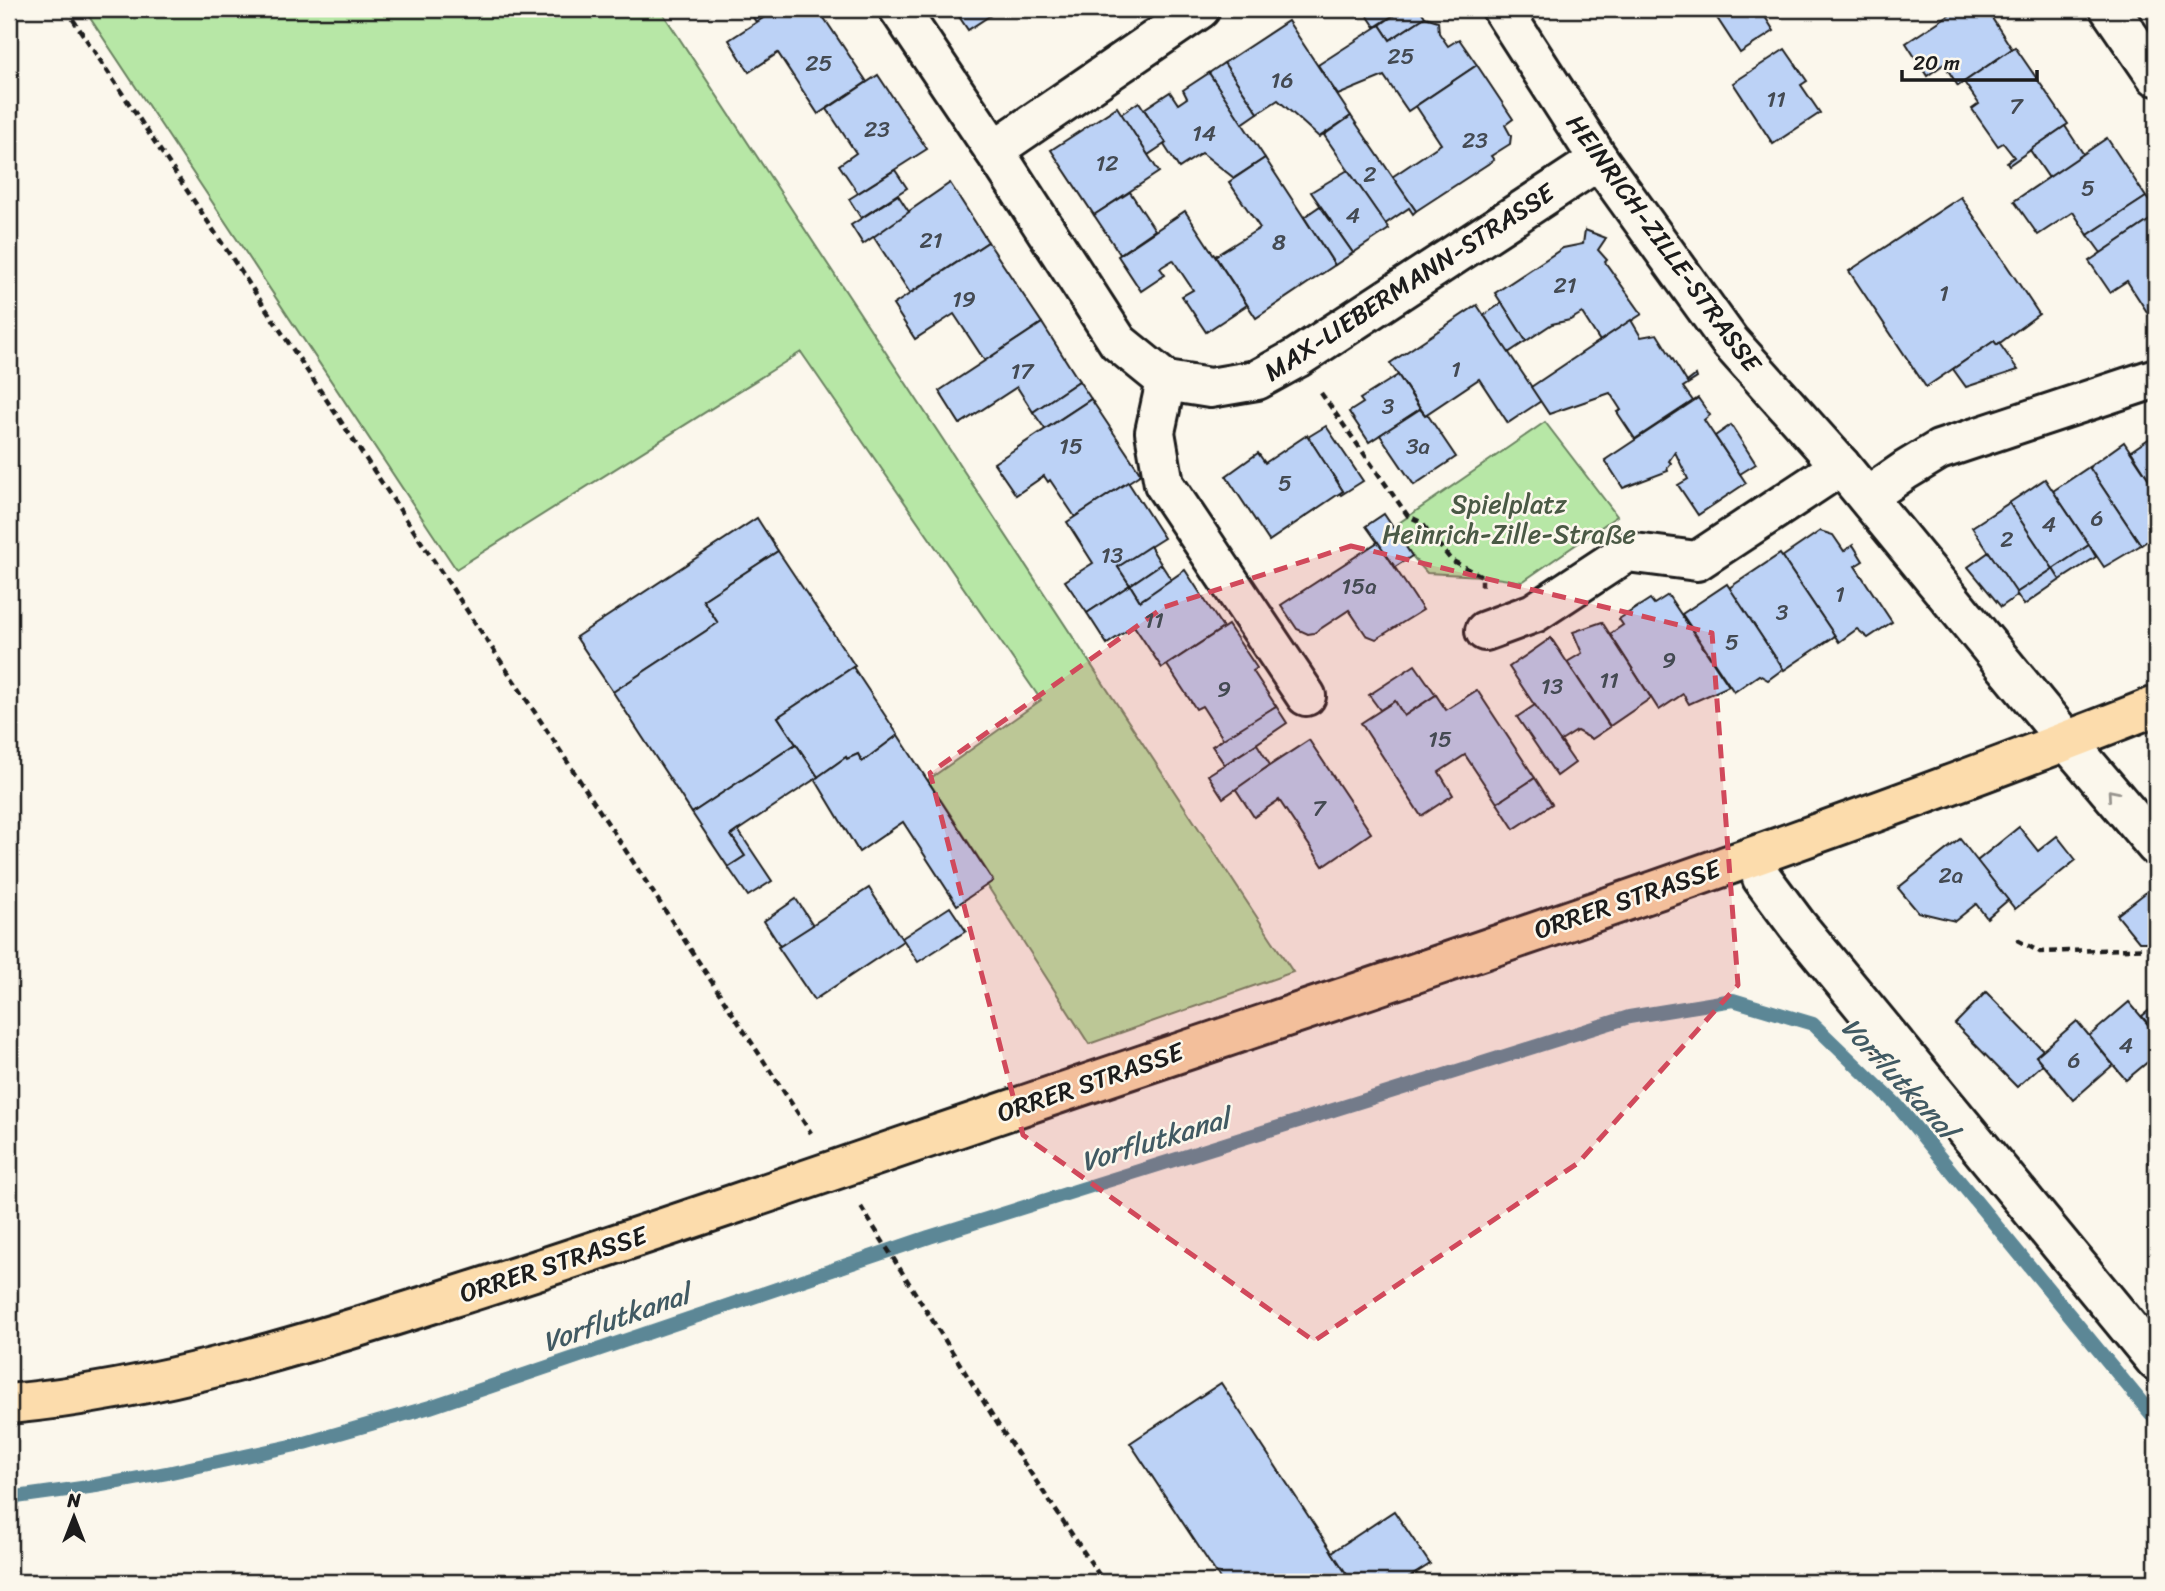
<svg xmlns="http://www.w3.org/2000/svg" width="2165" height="1591" viewBox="0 0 2165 1591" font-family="Sriracha,sans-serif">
<rect width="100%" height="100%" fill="#fbf7ec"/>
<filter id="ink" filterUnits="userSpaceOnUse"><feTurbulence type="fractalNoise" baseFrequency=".0143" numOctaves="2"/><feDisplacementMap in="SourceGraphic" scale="14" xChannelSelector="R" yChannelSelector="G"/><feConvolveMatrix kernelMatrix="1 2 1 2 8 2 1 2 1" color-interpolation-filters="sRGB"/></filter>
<g filter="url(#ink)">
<g fill="#b7e7a6" stroke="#6a8261" stroke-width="2">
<path d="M84,9H660L1293,972L1089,1044L987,885L993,880L928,780L1041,700L801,352L456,569Z"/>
<path d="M1545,422L1617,516L1522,582L1482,576L1427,573L1412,556L1393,527Z"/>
</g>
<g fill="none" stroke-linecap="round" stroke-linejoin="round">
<path stroke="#5c8796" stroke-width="14" d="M9,1498L96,1486L167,1473L305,1443L430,1407L929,1237L1629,1017L1733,1000L1813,1024L1896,1104L2156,1420"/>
</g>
<g fill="#bcd2f6" stroke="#1c1c1c" stroke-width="2">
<path d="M748,9H777L756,22Z"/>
<path d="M777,9H818L867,82L818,114L778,53L749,72L729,40Z"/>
<path d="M954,9H1000L968,30Z"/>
<path d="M1363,9H1403L1375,27Z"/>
<path d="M1403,9H1420L1425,17L1390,40L1380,25Z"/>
<path d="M1711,9H1732L1717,18Z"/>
<path d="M1732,9H1760L1774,31L1740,53L1717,18Z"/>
<path d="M1958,9L1988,12L2012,49L1958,86L1944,64L1927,76L1906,43Z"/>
<path d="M1425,17L1438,21L1439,33L1448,46L1459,39L1477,65L1408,111L1384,76L1338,95L1318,65L1380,25L1390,40Z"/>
<path d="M1288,21L1351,116L1319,137L1278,100L1258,113L1224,63Z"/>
<path d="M2015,47L2068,124L2009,165L2007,162L2014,157L2003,143L1998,146L1972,109L1979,104L1964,82Z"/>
<path d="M1785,49L1807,81L1801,85L1820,113L1773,144L1733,83Z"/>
<path d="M1224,63L1258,113L1242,124L1209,73Z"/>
<path d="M1477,65L1513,119L1505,125L1511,136L1510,144L1491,156L1494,160L1416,211L1392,177L1441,144L1416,106Z"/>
<path d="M1209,73L1265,158L1234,178L1202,153L1179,168L1164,145L1166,143L1144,109L1170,92L1178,104L1187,98L1183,90Z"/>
<path d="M878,75L927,149L858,193L839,165L856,153L827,109Z"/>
<path d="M1139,102L1166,143L1148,155L1121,114Z"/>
<path d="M1117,107L1159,172L1094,215L1051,150Z"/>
<path d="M1351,116L1416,211L1413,214L1409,208L1385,224L1324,135Z"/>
<path d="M2065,126L2084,155L2049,178L2030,150Z"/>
<path d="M2107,138L2146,197L2088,235L2073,212L2038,235L2014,201Z"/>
<path d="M1265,158L1335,265L1256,318L1215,256L1260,228L1229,182Z"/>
<path d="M895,170L907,188L861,218L849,199Z"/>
<path d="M1348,170L1389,229L1353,253L1311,192Z"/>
<path d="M950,183L988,242L910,293L873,236Z"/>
<path d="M1130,192L1155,230L1120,254L1094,215Z"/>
<path d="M898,195L909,212L863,244L851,225Z"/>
<path d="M1961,197L2039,314L1997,345L1994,341L1926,387L1849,271Z"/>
<path d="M2146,197L2156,210V216L2101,253L2088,235Z"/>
<path d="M1320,206L1353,253L1335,265L1304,217Z"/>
<path d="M1185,211L1247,305L1206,332L1182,296L1193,290L1173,260L1160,268L1165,275L1141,291L1118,256Z"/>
<path d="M2156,216V310L2149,315L2127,281L2110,292L2089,261Z"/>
<path d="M1585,230L1606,238L1598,250L1607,260L1605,262L1642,314L1600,341L1582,313L1570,320L1552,324L1526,341L1495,293L1563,248L1583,244Z"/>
<path d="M988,242L1042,323L985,361L954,314L915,339L893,305Z"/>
<path d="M1502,303L1526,341L1508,353L1484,315Z"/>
<path d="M1477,305L1541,401L1508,423L1479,379L1425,415L1390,363Z"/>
<path d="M1631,320L1641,337L1657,334L1687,382L1696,375L1697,378L1683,387L1693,401L1635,439L1617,412L1621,410L1610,393L1549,414L1531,387Z"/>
<path d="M1042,323L1079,381L1033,412L1017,387L960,424L939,391Z"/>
<path d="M1994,341L1997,345L1999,343L2018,370L1966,387L1953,369Z"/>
<path d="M1398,375L1420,409L1369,442L1349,412L1363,403L1360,399Z"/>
<path d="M1079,381L1091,399L1045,429L1033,412Z"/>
<path d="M1698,398L1710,415L1704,420L1746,483L1698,515L1678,485L1688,479L1675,452L1669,461L1671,463L1667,468L1668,471L1623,488L1605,460Z"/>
<path d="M1091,399L1141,474L1075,517L1050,480L1048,482L1044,476L1016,495L994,463Z"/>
<path d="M1420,409L1425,415L1427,414L1456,457L1414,485L1380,435Z"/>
<path d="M1731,425L1756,464L1740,474L1715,436Z"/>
<path d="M1326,426L1363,481L1341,495L1339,493L1343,491L1308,437Z"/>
<path d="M2156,434V490L2131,451Z"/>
<path d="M1307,435L1343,491L1269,541L1226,476L1258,453L1265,463Z"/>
<path d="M2124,442L2156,490V535L2141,545L2089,467Z"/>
<path d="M2089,467L2141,545L2104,567L2053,491Z"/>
<path d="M2045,479L2089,545L2053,569L2009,503Z"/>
<path d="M1128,482L1164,538L1118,567L1130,585L1087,613L1065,581L1093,563L1067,522Z"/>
<path d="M2009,503L2053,569L2016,593L1972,527Z"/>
<path d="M1384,514L1412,556L1395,567L1366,526Z"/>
<path d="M757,518L778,551L703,600L718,623L613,692L576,637Z"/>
<path d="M1820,531L1833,535L1844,551L1853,545L1863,561L1855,566L1892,622L1868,638L1857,629L1839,642L1782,557Z"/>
<path d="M1378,542L1423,610L1376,639L1366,635L1349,610L1314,633L1308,634L1297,629L1281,605Z"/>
<path d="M2089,545L2096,557L2060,580L2053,569Z"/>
<path d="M1150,546L1161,564L1130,585L1118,567Z"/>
<path d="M778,551L855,666L778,717L796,744L692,813L613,692L718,623L703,600Z"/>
<path d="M1989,552L2018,595L2001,607L1968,567Z"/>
<path d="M1780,554L1835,636L1784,670L1729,588Z"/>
<path d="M1161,564L1172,581L1140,601L1130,585Z"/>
<path d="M2053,569L2060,580L2024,605L2016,593Z"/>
<path d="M1185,570L1223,628L1162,668L1134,626L1107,644L1087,613L1130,585L1140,601Z"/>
<path d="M1727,584L1783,669L1768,680L1759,675L1734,692L1682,614Z"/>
<path d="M1668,595L1729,686L1689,704L1683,694L1659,710L1610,634L1623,625L1619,619L1650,599L1654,604Z"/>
<path d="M1602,622L1651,698L1610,726L1567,662L1582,653L1573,632Z"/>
<path d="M1228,625L1257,668L1253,671L1276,706L1224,740L1202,706L1196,709L1167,665Z"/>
<path d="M1551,638L1610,727L1592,739L1577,731L1561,741L1567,750L1565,751L1509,667Z"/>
<path d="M1415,665L1436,695L1404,716L1395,701L1380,710L1369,695Z"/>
<path d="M853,667L898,735L862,762L858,754L847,759L846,757L818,777L778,717Z"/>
<path d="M1477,690L1535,778L1497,803L1465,755L1439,772L1453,795L1421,816L1361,723L1395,701L1404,716L1436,695L1446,710Z"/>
<path d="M1535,705L1575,763L1557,776L1517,717Z"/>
<path d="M1276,706L1287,723L1225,765L1212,746Z"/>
<path d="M898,735L993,881L957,905L903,822L859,852L815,779L846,757L847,759L858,754L862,762Z"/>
<path d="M1309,740L1371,833L1323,866L1279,800L1254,817L1235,788Z"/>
<path d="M796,744L818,777L731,835L745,856L728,867L692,813Z"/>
<path d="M1257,744L1270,765L1223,798L1208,775Z"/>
<path d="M1535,778L1552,804L1514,829L1497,803Z"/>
<path d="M2019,827L2038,851L2057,836L2076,860L2015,909L1977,861Z"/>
<path d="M738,830L772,881L748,896L728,867L745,856L731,835Z"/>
<path d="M1960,839L2008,900L1987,918L1976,904L1955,921L1918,912L1898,888Z"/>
<path d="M869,888L903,941L814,1000L778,947Z"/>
<path d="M2149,890L2156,898V942H2139L2117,915Z"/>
<path d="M796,899L813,925L780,946L764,921Z"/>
<path d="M950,907L966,931L918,962L902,938Z"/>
<path d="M1986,992L2043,1050L2036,1056L2043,1064L2017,1087L1955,1024Z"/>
<path d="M2129,1002L2156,1034V1055L2126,1080L2089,1036Z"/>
<path d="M2156,1005V1034L2142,1016Z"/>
<path d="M2077,1021L2113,1065L2073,1100L2036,1056Z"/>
<path d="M1221,1383L1332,1552L1352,1582H1222L1130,1443Z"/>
<path d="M1394,1511L1430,1564L1402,1582H1352L1332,1552Z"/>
</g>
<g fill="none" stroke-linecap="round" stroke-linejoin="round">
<defs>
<g id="minor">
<path d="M899,9L994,150L1118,342L1166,381L1210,388L1257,380L1297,358L1599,160"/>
<path d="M1502,9L1599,160L1730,342L1841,466L2067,741L2156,846"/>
<path d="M2110,9L2156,76"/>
<path d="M994,150L1200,9"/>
<path d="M1166,381L1155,432L1164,484L1306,696"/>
<path d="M1867,497L1906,470L1939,450L2156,378"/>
<path d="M1485,631L1534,613L1627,552L1697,561L1841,466"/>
<path d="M1762,878L1797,925L2156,1361"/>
</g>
<path id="major" d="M9,1404C160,1390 306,1344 450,1298C605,1249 759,1196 913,1143C1328,1001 1748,867 2156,706"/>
</defs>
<use href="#minor" stroke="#1c1c1c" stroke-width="44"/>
<use href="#major" stroke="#1c1c1c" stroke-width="44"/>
<g stroke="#1c1c1c" stroke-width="4.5" stroke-dasharray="7 5" stroke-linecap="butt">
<path d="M66,9L540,720L811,1133"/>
<path d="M1321,393L1408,516L1421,522L1451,560L1482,576V589"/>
<path d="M2017,940L2040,952L2156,948"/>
<path d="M861,1207L999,1426L1104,1582"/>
</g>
<use href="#minor" stroke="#fbf7ec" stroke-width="38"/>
<use href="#major" stroke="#fcdcac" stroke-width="38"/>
</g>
<defs><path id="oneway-chevron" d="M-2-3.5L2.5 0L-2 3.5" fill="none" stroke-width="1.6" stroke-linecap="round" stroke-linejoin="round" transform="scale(1.75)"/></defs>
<use stroke="#97948e" href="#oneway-chevron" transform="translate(2112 794) rotate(-131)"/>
</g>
<path fill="#d1495b" fill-opacity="0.2" stroke="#d1495b" stroke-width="5" stroke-dasharray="14 9" stroke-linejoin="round" d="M1351,546L1712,633L1738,985L1578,1163L1314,1341L1023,1135L930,773L1164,607Z"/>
<g text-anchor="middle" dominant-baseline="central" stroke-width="5" stroke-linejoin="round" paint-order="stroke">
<g font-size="23" fill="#444a52">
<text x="1401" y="56">25</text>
<text x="819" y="63">25</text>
<text x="1282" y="80">16</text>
<text x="1776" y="99">11</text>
<text x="2016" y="106">7</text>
<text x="877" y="129">23</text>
<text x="1204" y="133">14</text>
<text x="1475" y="140">23</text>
<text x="1107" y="163">12</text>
<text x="1370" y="174">2</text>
<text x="2088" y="188">5</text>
<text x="1353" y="215">4</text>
<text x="931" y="240">21</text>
<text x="1279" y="242">8</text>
<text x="1565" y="285">21</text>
<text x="1944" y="293">1</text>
<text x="964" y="299">19</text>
<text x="1456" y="369">1</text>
<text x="1022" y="371">17</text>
<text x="1388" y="406">3</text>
<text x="1071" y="446">15</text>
<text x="1418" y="446">3a</text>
<text x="1285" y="483">5</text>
<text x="2097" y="518">6</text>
<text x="2049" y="524">4</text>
<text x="2007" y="539">2</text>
<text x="1112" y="555">13</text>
<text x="1359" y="586">15a</text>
<text x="1840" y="594">1</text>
<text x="1782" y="612">3</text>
<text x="1154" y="620">11</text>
<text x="1732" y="642">5</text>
<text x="1669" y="660">9</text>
<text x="1609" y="680">11</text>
<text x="1552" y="686">13</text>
<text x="1224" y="689">9</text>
<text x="1440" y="739">15</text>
<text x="1319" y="808">7</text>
<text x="1951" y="875">2a</text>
<text x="2126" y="1045">4</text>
<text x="2074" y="1060">6</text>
</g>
<g font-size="26" fill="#1c1c1c" stroke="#fbf7ec">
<text transform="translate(1664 243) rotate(54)">HEINRICH-ZILLE-STRASSE</text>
<text transform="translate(1409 282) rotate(-33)">MAX-LIEBERMANN-STRASSE</text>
<text transform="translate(1627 899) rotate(-19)">ORRER STRASSE</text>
<text transform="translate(1090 1082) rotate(-19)">ORRER STRASSE</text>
<text transform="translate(553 1264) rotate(-18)">ORRER STRASSE</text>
</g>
<g font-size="26" fill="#4a5945" stroke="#fbf7ec">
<text x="1509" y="504">Spielplatz<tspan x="1509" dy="30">Heinrich-Zille-Straße</tspan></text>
</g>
<g font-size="28" font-style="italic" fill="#415a63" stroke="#fbf7ec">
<text transform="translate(1899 1078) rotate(47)">Vorflutkanal</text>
<text transform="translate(1155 1140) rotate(-17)">Vorflutkanal</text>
<text transform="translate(616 1318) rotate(-19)">Vorflutkanal</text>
</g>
</g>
<rect width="2165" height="1591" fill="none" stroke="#fbf7ec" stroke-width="35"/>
<rect x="18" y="18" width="2130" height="1556" fill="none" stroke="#1c1c1c" stroke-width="2.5" filter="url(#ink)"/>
<g transform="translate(74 1517)" stroke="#fbf7ec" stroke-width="5" paint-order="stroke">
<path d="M0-5L12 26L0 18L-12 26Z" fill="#1c1c1c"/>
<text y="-10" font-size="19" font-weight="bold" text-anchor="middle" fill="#1c1c1c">N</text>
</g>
<path d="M1902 70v10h135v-10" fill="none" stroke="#1c1c1c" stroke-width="3.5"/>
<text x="1913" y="70" font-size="21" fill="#1c1c1c" stroke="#fbf7ec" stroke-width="5" paint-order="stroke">20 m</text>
</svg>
